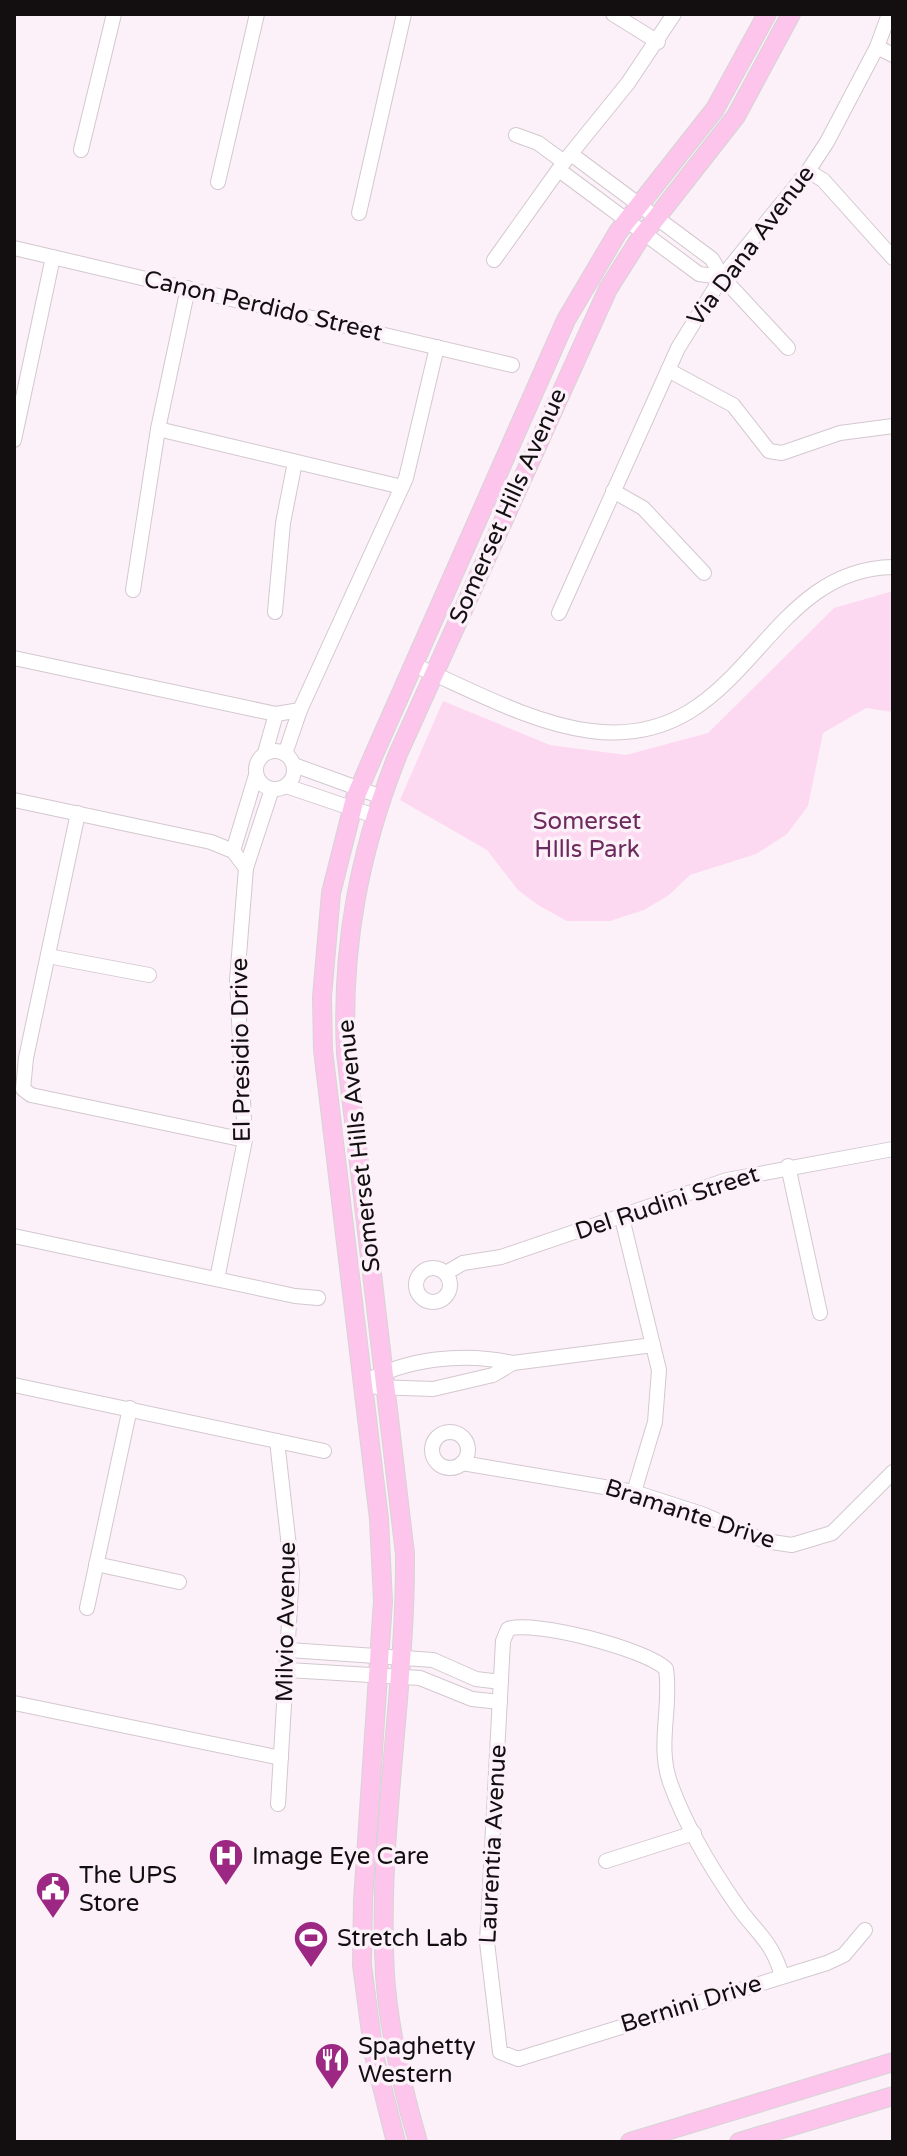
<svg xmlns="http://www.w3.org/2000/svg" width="907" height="2156" viewBox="0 0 907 2156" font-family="'Varela Round',sans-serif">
<rect width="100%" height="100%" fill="#fcf1f8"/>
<path fill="#fdd9f1" d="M893,591V712L866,708L823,733L808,806L787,834L756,854L690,875L669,895L644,910L610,921H567L538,905L518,890L487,850L400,800L443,701L550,745L626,755L708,733L834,608Z"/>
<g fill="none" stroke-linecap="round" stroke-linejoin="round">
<defs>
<g id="minor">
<path d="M613,14L658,42"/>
<path d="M877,47L893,55"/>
<path d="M516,135L538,143L564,162"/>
<path d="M81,150L114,14"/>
<path d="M571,154L712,259L722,277L788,348"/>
<path d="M559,170L699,274L722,277"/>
<path d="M808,171L823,180L893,258"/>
<path d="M218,182L257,14"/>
<path d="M359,213L404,14"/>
<path d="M14,248L512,365"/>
<path d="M494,260L564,162L628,83L674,14"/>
<path d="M668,370L733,405L769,451L782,453L840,433L893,426"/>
<path d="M158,429L402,487"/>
<path d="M14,440L53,257"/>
<path d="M613,491L643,508L704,573"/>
<path d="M133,590L158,429L188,288"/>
<path d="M275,612L283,523L295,462"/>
<path d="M559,613L678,348L722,277L808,171L827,142L877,47L889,14"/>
<path d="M14,658L276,714L300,710L406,478L437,347"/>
<path d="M414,665C470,689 530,723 591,731C747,751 759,569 893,567"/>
<circle cx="275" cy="770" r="19"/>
<path d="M265,753L276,714"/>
<path d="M285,754L300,710"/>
<path d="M294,765L382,797"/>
<path d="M286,786L375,816"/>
<path d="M14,800L211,842L233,851L246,868L237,980L245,1140L217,1279"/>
<path d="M78,813L26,1058L23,1089L31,1095L245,1140"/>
<path d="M233,851L256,775"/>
<path d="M246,868L272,789"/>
<path d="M48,956L149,975"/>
<path d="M788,1166L820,1313"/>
<path d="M622,1218L659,1370L655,1422L634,1492"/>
<path d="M14,1236L295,1296L318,1298"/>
<circle cx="433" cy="1285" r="17"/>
<path d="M446,1273L463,1263L501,1257L727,1180L893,1149"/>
<path d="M363,1383C407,1358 464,1352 513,1363L653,1345"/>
<path d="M14,1385L324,1451"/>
<path d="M376,1387L433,1389L493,1375L513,1363"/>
<circle cx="450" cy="1450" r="18"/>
<path d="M277,1441L292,1573L278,1804"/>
<path d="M462,1463L634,1492L702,1514L765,1541L792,1545L832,1533L893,1472"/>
<path d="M96,1564L179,1582"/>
<path d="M87,1608L130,1408"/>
<path d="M289,1650L433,1660L476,1679L501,1682"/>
<path d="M288,1670L420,1678L472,1699L500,1702"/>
<path d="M14,1703L281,1758"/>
<path d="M606,1861L694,1833"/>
<path d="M782,1976C772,1940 755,1932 736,1904C711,1868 686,1826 671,1785C656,1746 672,1708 666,1669C646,1649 534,1620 508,1629L503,1641L487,1942L500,2052L518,2059L827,1963L844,1955L865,1930"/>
</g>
<g id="major">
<path d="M396,2142L374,2055L362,1965L363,1901L383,1601L379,1519L323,1050L322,997L331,893L355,798L375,752L566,320L618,232L715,109L767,14"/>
<path d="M418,2142C402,2087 389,2032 385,1975C377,1835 406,1694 405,1554L346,1053C341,947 359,852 398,754L608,289L639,240L736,116L791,14"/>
<path d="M630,2142L893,2062"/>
<path d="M739,2142L893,2096"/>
</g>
</defs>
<use href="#minor" stroke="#d3c8cf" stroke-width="16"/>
<use href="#major" stroke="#d5d4d4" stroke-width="20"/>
<use href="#minor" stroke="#fff" stroke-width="14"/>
<use href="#major" stroke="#fdc5ec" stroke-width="18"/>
</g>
<defs>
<symbol id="hospital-pin" viewBox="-11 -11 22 30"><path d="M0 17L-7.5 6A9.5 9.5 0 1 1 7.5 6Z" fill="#9d2883" stroke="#fcf1f8"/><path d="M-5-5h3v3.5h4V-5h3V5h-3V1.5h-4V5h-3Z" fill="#fff"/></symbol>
<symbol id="civic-pin" viewBox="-11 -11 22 30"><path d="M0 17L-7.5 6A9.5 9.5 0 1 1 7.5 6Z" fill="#9d2883" stroke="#fcf1f8"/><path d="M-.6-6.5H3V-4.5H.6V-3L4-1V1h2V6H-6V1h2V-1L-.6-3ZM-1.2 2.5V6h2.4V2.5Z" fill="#fff"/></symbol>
<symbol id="stadium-pin" viewBox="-11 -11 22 30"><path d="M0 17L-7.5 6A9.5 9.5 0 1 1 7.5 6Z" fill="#9d2883" stroke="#fcf1f8"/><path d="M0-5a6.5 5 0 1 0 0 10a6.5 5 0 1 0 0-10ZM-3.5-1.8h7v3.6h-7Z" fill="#fff"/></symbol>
<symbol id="restaurant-pin" viewBox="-11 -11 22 30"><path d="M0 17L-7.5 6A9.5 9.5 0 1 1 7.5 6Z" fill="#9d2883" stroke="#fcf1f8"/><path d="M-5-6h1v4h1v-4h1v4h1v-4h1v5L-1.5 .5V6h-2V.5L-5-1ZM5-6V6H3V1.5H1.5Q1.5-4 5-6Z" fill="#fff"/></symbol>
</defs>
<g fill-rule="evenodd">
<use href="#hospital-pin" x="206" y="1836" width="40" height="54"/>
<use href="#civic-pin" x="33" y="1869" width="40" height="54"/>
<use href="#stadium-pin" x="291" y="1918" width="40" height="54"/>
<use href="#restaurant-pin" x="312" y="2040" width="40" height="54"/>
</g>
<g text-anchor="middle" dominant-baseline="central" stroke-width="7" stroke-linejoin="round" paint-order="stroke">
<g font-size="24" fill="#130f11" stroke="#fcf1f8">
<text transform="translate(751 246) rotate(-53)">Via Dana Avenue</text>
<text transform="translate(263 306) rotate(13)">Canon Perdido Street</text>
<text transform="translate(508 506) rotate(-66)">Somerset Hills Avenue</text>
<text transform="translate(241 1050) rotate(-91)">El Presidio Drive</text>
<text transform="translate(359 1146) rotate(-96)">Somerset Hills Avenue</text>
<text transform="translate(667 1203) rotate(-18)">Del Rudini Street</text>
<text transform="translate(690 1514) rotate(18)">Bramante Drive</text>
<text transform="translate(286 1622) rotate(-89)">Milvio Avenue</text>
<text transform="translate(493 1844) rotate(-87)">Laurentia Avenue</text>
<text transform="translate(691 2004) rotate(-17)">Bernini Drive</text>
</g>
<g font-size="24" fill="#6d2a5c" stroke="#fcf1f8">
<text x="587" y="821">Somerset<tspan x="587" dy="28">HIlls Park</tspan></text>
</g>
<g font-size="24" fill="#130f11" stroke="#fcf1f8" text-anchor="start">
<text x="252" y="1856">Image Eye Care</text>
<text x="79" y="1875">The UPS<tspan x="79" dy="28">Store</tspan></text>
<text x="337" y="1938">Stretch Lab</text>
<text x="358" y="2046">Spaghetty<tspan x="358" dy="28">Western</tspan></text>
</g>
</g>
<rect width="907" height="2156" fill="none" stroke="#130f11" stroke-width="32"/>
</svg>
